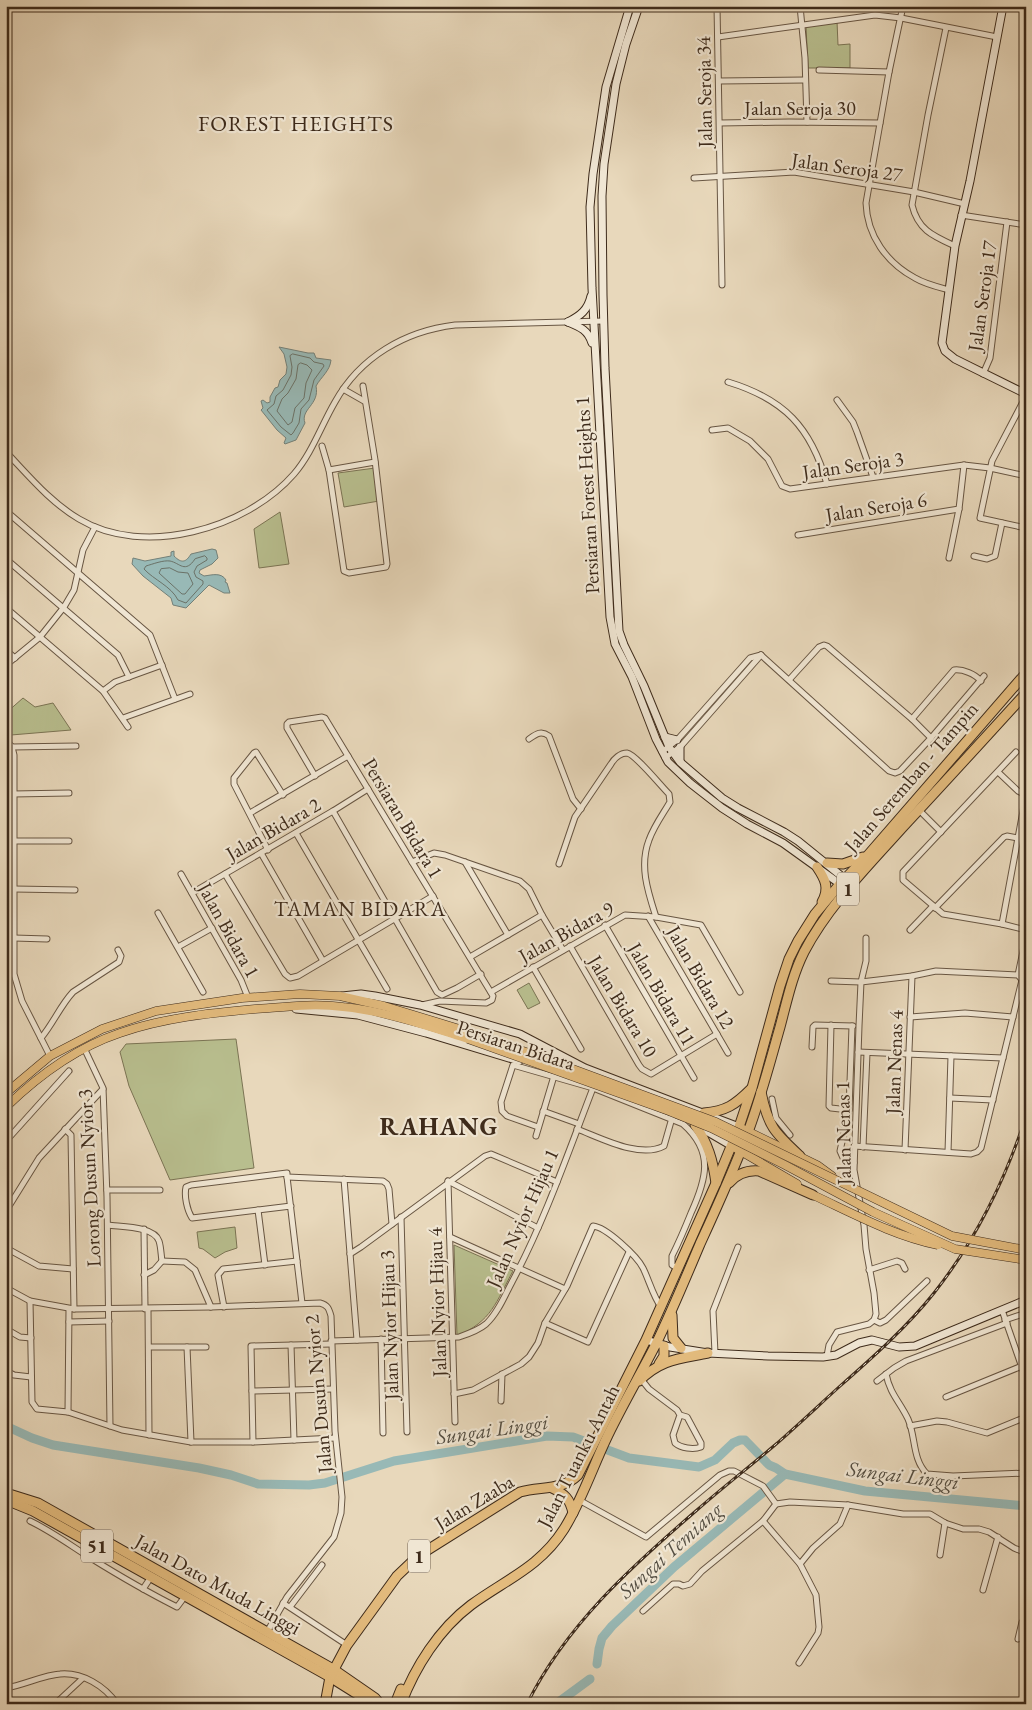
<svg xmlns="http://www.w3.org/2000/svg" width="1032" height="1710" viewBox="0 0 1032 1710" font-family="'EB Garamond',serif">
<rect width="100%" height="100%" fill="#e8d8bb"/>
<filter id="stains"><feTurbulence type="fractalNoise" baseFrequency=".004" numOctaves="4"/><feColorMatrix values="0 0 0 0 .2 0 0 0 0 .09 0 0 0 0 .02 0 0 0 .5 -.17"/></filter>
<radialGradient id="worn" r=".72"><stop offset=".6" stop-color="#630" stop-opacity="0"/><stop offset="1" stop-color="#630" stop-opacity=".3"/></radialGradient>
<g fill="#b8be8e" stroke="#7b7454">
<path d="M837,21L838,45L850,44V68H808L806,26Z"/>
<path d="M375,468L379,501L344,507L338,473Z"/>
<path d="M280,512L289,564L259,568L254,529Z"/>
<path d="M23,698L35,707L53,703L71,730L11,735L6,729V713Z"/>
<path d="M529,983L540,1003L528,1009L517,990Z"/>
<path d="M236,1039L254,1168L170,1180L129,1086L120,1052L126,1044Z"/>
<path d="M235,1227L237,1248L225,1252L215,1258L203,1249L199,1248L197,1232Z"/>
<path d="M454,1245L513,1271C496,1302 492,1321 457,1336Z"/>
</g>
<g fill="#98b9b6" stroke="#748078">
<path d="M279,347L308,353H314L316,358L331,360C330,371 321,377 316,386C320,405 300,409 305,423L296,440L285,444L284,443L286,438L277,430L261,410L263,408L261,401L263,400L267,403L270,402V397L275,388L278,387L280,380L286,374L287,367L284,354Z"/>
<path d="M212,549L216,550L218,558L212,564L200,570L199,573L204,576C212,575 221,572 226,580L225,582L227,583L230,593H224L209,585L186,608L173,605L171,598L143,576L132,564L133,558L145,561L171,556V552L174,551V556C182,564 186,562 191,554Z"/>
</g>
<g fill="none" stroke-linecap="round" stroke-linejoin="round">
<g stroke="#6b7268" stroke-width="1">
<path d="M293,354L310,358L314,362L323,364L324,366L314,380L309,400L301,409L299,423L293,433L291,435L281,427L267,410L274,404L276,396L283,390L291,375L292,367L290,356Z"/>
<path d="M301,363L307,365L312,370L306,383L304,398L295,408L292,422L288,425L277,411L282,399L288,393L296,379L298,365Z"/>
<path d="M205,556L207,558V560L197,566L194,572L196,577L203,581V584L186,603L178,600C171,586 154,580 144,569L146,566C153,564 163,560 170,561C180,563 185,574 195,559Z"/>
<path d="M170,568L178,572L188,573L193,584L185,594H182L159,573L161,569Z"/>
</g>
<g stroke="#98b9b6" stroke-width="9">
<path d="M6,1426L32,1438L53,1445L199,1468L231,1475L258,1484L309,1485L325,1483L394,1461L547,1436L573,1437L629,1458L699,1467L715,1460L733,1443L740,1440H745L769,1465L776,1468L785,1474L865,1491L1026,1506"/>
<path d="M597,1664L599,1649L602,1638L612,1626L674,1567L785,1474"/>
<path d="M556,1704L590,1679"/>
</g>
<defs>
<g id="street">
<path d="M717,6L722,285"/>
<path d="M800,6L805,58L807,122"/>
<path d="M903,6L889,72L866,203C867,236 887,263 915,278C925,284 938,287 949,290"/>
<path d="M946,28L928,115L912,205C918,230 933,236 955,246"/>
<path d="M718,37L875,15L901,18L997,37"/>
<path d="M819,70L889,72"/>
<path d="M719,81L805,80"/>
<path d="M720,123L789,122L880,123"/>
<path d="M694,178L794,172L914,192L965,204"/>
<path d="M961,215L1026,225"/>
<path d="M1024,224L1026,213"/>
<path d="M983,374L990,358L1007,222"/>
<path d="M728,382C784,399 811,427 827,484"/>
<path d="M343,389L364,401"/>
<path d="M1026,396L992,461L980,518L1026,528"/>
<path d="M837,400L853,422L857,432L873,477"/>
<path d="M712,430L728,428L750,441L768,459L782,486L790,489L964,465L990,468L1026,476"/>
<path d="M322,446L329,470L344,571L349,573L386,567L387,564L375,460L363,386"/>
<path d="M6,452C29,476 50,502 79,519C144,558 246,529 294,474C312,453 321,426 335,402C360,357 405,331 455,325L604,321"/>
<path d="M329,470L375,462"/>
<path d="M6,511L150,635L175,699"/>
<path d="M798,535L959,509"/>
<path d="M974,556L987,559L995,556L1002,523"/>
<path d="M949,558L959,509L964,465"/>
<path d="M6,559L118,655L129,677"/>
<path d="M6,608L103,691L128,727"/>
<path d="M6,650L15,658"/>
<path d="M761,655L889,771L895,773L900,771L931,738L984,676"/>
<path d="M6,665L40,637L64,607L74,590L83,550L95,527"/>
<path d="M789,680L819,647L824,645L827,646L912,719L931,738"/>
<path d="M103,691L115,682L162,665"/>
<path d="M123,718L190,694"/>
<path d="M912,719L954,670C963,669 975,674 981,681"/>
<path d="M529,739C536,734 541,730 549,736L573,799L581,809"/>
<path d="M6,740L12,747L14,755V974L22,1001L50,1056"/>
<path d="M12,747L76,746"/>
<path d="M662,752L678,739L750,658L761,655"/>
<path d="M1016,752L903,872V880L943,914L1002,924L1026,930"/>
<path d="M665,758L681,746L761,655"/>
<path d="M998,772L1018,791L1026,795"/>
<path d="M315,776L287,728V724L289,722L322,717L325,718L493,996L492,1000L486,1003L440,1001L422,1005"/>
<path d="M13,794L69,793"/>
<path d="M919,810L941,832"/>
<path d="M333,811L437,992L442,995L457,988L481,974"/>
<path d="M250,813L348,756"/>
<path d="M296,833L387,989"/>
<path d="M13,841H69"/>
<path d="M268,850L234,784V778L254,753L256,752L283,795"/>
<path d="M261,853L323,961"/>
<path d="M412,862L434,853L445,855L520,881L529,889L542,915L563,950"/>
<path d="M465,862L508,935"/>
<path d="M559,864L575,817L611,764C614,759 620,753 627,753C635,754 661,786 669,794L670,802C663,814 654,826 649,840C639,866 648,892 656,917"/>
<path d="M181,874L241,980L247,995L243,998"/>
<path d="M225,874L285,974L290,978L298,976L433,896"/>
<path d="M14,889L75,890"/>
<path d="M192,893L333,811L368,789"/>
<path d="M935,908L1004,837L1007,836L1018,838"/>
<path d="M158,913L203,992"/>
<path d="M648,916L728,1053"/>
<path d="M1002,924L1026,795"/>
<path d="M605,925L694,1078"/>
<path d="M910,930L933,906"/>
<path d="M14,938L47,939"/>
<path d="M570,946L639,1065L642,1069L651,1074L717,1034"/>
<path d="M178,947L212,928"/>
<path d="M470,957L542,915"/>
<path d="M533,967L581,1049"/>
<path d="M1018,975L1026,937"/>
<path d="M831,981L861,982L912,976L936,971L1018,975L1022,980L981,1148L977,1152L971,1154L854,1146"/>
<path d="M491,992L625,915L656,917L701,925L740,992"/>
<path d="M910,1017L965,1013L1013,1017"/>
<path d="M831,1025L829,1106L831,1108L849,1110"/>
<path d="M852,1026L849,1110L840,1151L844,1160L854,1163"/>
<path d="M41,1038C53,1024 60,1006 73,992L119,962L121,956L118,950"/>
<path d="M812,1047L813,1027L815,1025L853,1026"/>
<path d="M85,1050L103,1088L107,1197L110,1426"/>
<path d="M858,1052L1003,1058"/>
<path d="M950,1098L993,1100"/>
<path d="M772,1099L776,1118L790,1135"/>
<path d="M543,1111L579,1124"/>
<path d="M538,1127L507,1116L502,1111L501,1102L513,1065L593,1088L683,1124C715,1152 706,1180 691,1213C685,1228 679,1242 672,1256V1265L678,1269"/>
<path d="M65,1129L71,1135L74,1309"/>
<path d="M577,1129C601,1138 640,1159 664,1146L672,1118"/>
<path d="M536,1136L554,1076"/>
<path d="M6,1141L69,1071"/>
<path d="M863,1147L867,1053"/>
<path d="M905,1150L912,976"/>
<path d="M948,1152L951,1056"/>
<path d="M287,1177L383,1181L387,1184L389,1189L392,1224"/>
<path d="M344,1179L357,1340"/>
<path d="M448,1181L455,1422"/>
<path d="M448,1181L538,1228"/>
<path d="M107,1190H160"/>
<path d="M291,1206L192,1218C187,1210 184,1196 186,1187L191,1185L287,1173V1177L302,1303"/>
<path d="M258,1210L265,1265"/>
<path d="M6,1211L39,1158L103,1089"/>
<path d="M401,1217L407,1432"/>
<path d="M108,1225C121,1227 154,1226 159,1241C161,1247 161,1255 162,1261"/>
<path d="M144,1229L145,1309"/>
<path d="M450,1237L565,1289"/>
<path d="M6,1248L39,1266L73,1269"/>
<path d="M350,1254L361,1247L485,1156L491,1154L557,1182"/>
<path d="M162,1261L185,1262L195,1270L211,1307"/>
<path d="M869,1270L897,1261L902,1263L905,1269"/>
<path d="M144,1275L154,1270L162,1261"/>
<path d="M6,1288L30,1301L74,1309L211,1307L320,1303C328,1305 329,1309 331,1316L335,1431L342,1497L341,1513L334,1537L287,1597L267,1632"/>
<path d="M30,1301L32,1402L37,1409L68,1412L122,1430L191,1442H253L335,1438"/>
<path d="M224,1307L218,1275L223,1269L297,1261"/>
<path d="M148,1309L149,1435"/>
<path d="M1002,1310L1026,1379"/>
<path d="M874,1320L880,1323L886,1320L927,1281"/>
<path d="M1005,1320L1026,1313"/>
<path d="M69,1322L109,1321"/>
<path d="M545,1323L588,1342L629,1252"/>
<path d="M6,1329L20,1337L31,1338"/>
<path d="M381,1339L383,1433"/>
<path d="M331,1341L459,1337C468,1334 479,1330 486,1324C498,1313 505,1295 512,1282C545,1220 568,1153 593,1088"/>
<path d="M291,1345L294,1440"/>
<path d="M149,1347H206"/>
<path d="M187,1347L191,1442"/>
<path d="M715,1353L713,1311L738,1247"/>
<path d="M827,1356L829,1345L837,1332L869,1324L874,1320L876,1314L874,1293L866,1249L864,1225L854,1170L859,1026L861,982L866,961V938"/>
<path d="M6,1371L14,1375L31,1377"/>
<path d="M886,1374C890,1394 900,1402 908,1419C916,1437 912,1459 927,1474L953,1476L1026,1473"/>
<path d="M641,1379L649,1389L677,1410L680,1415L687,1417L701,1443V1447C693,1450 681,1448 675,1443L673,1435L680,1415"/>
<path d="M877,1381L894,1368L906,1361L1007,1323"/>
<path d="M252,1391L333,1389"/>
<path d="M454,1394L473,1390L521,1364L529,1357L538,1343L545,1323L567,1286L593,1226C606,1227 637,1256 643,1268C649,1280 653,1296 661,1307"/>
<path d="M946,1397L1022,1366"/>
<path d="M501,1401L502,1374"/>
<path d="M68,1412L69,1309"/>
<path d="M910,1426L937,1421L947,1422L987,1433L1026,1417"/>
<path d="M253,1442L251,1346L331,1344"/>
<path d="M579,1500L646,1537L720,1475L729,1471H734L763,1486L776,1504"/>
<path d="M776,1504L790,1502L848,1505L903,1514H930L945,1523L963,1529H979L989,1532L1014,1548L1026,1553"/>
<path d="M30,1521C51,1531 70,1545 89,1557C118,1575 147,1592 177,1607L186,1595"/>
<path d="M763,1521L800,1564"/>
<path d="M940,1555L945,1523"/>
<path d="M143,1589L151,1577"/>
<path d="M983,1590L998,1537"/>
<path d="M283,1603L347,1645"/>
<path d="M290,1607L322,1565"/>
<path d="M643,1611L673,1584H679L683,1586L690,1584L702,1571L763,1521L776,1504"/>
<path d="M1018,1639L1022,1622L1026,1619"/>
<path d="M799,1663L818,1633L819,1627L816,1595L800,1564L813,1548L840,1524L848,1505"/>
<path d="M6,1688C24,1685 44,1675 60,1674C82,1672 105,1686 117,1704"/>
<path d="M55,1704L83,1678"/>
</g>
<g id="secondary">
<path d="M630,6L606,87L593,174L590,207L592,288L610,617L615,644L632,677L656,739L668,762L690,783L722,808L747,824L783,843L840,884"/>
<path d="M639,6L626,44L616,84L604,164L602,196L603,295L605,368L619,631L624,645L644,686L669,747L680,762L722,798L738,808L784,832L798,841L845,879"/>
<path d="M1003,6L970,181L955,246L942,343L945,351L955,359L1026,394"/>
<path d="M568,322C580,316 588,310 591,296"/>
<path d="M568,322C580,327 588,330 592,343"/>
<path d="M665,737L677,740"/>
<path d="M680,747V761"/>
<path d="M342,996L361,994L375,996L420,1005L520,1034L585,1068L739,1127"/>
<path d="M296,1009L358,1015L426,1033L519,1061"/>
<path d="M696,1125L732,1146"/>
<path d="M646,1340L670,1347L708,1353L768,1356L823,1357L836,1355L859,1343L872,1340L899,1347L915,1346L1026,1300"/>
</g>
<g id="primary">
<path d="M6,1093L50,1056L102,1029L156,1011L242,998L300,994L340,996L384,1006L466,1031L543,1058"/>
<path d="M6,1107C38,1076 78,1047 120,1033C163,1018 210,1013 255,1009C284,1007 314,1003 343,1007C385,1011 427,1026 468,1039"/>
<path d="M739,1127L817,1165L832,1176"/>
<path d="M732,1146L797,1184"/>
</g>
<g id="highway">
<path d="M827,863L843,864L863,857"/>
<path d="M817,867C825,879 830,888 822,902"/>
<path d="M761,1092C768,1127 775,1133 800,1156"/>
<path d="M704,1113C726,1111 735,1105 751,1089"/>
<path d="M695,1125C708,1143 713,1161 716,1183"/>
<path d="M729,1183C737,1174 747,1170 759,1171L813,1195"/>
<path d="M672,1315L673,1338L681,1348"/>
<path d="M659,1364L664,1356V1346"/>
<path d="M639,1381C661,1359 679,1359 708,1353"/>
<path d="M552,1488C565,1494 570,1499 573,1513"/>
<path d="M6,1493L38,1503L333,1669L375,1698L380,1704"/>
<path d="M6,1500L33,1511L330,1677L373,1704"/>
<path d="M325,1704L330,1677L347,1645L397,1576L418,1556L520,1492C540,1486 562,1491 578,1475L646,1340L716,1183L739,1127L752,1088L780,986L789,959L798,941L815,914L840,884L868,855L1026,673"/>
<path d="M395,1704L401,1689"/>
<path d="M401,1704C415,1667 439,1629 471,1605C505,1580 540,1567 564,1529C582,1500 593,1466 608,1435C623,1404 640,1375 656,1344C672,1311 686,1277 700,1244C717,1207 734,1170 748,1132C761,1097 770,1062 780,1027C787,1001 792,976 804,952C828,906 868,866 902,828C944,783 985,738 1026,693"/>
</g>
</defs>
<use href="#street" stroke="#685643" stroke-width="7"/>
<use href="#secondary" stroke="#3e2b1b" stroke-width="9"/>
<use href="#primary" stroke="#3e2b1b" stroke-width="9"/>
<use href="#highway" stroke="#3e2b1b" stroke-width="11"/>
<use href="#street" stroke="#f0e6d3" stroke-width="5"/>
<use href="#secondary" stroke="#f0e6d3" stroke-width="7"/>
<use href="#primary" stroke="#e4bc7e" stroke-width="8"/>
<use href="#highway" stroke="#e4bc7e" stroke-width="9"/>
<defs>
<path id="rail" d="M527,1704C566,1625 631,1567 697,1510C722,1488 749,1467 775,1445C797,1426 818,1406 839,1387C872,1358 907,1327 934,1293C975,1241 1006,1178 1026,1116"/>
</defs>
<use href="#rail" stroke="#3e2b1b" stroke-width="3"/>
<use href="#rail" stroke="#f0e6d3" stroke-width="1" stroke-dasharray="4" stroke-linecap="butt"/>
<defs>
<g id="primary-bridge">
<path d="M468,1039L669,1111L711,1128L785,1165L873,1212L955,1249L1026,1260"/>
<path d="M543,1058L716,1122L952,1236L1026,1250"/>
<path d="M813,1195C854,1214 894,1236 938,1245"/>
</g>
</defs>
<use href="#primary-bridge" stroke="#3e2b1b" stroke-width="9" stroke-linecap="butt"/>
<use href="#primary-bridge" stroke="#e4bc7e" stroke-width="8"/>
</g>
<g text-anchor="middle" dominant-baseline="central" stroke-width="4.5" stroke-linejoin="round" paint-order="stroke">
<g fill="#f0e6d3" stroke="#736352" stroke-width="1">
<rect x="837" y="872.5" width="22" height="33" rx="4"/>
<rect x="81" y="1529.5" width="32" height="33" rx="4"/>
<rect x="408" y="1539.5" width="22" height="33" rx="4"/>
</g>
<g font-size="19" font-weight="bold" fill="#3e2b1b">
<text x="848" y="889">1</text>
<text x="97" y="1546">51</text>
<text x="419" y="1556">1</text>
</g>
<g font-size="20" fill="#3e2b1b" stroke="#f0e6d3">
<text transform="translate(704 92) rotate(-91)">Jalan Seroja 34</text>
<text x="800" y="108">Jalan Seroja 30</text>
<text transform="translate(847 167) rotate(8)">Jalan Seroja 27</text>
<text transform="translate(982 296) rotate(-82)">Jalan Seroja 17</text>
<text transform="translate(853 465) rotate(-8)">Jalan Seroja 3</text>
<text transform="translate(587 495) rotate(-93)">Persiaran Forest Heights 1</text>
<text transform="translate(876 507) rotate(-9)">Jalan Seroja 6</text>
<text transform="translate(911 777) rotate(-49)">Jalan Seremban - Tampin</text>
<text transform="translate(403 818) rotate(59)">Persiaran Bidara 1</text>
<text transform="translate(273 829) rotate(-30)">Jalan Bidara 2</text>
<text transform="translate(229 930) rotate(61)">Jalan Bidara 1</text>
<text transform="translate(566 932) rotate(-29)">Jalan Bidara 9</text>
<text transform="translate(701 977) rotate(60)">Jalan Bidara 12</text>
<text transform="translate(662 994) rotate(60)">Jalan Bidara 11</text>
<text transform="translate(623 1006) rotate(59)">Jalan Bidara 10</text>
<text transform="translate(516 1045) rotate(18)">Persiaran Bidara</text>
<text transform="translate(894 1062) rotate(-88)">Jalan Nenas 4</text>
<text transform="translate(843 1133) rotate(-91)">Jalan Nenas 1</text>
<text transform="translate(89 1178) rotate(-93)">Lorong Dusun Nyior 3</text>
<text transform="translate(522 1218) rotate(-66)">Jalan Nyior Hijau 1</text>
<text transform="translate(437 1302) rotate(-92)">Jalan Nyior Hijau 4</text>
<text transform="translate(389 1325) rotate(-92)">Jalan Nyior Hijau 3</text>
<text transform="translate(318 1394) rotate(-95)">Jalan Dusun Nyior 2</text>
<text transform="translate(578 1456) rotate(-63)">Jalan Tuanku Antah</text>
<text transform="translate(474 1502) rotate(-31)">Jalan Zaaba</text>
<text transform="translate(218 1584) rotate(29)">Jalan Dato Muda Linggi</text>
</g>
<g font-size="21" letter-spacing="1" fill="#3e2b1b" stroke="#f0e6d3">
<text x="360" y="908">TAMAN BIDARA</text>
</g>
<g font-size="21" font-style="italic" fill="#544e42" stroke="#f0e6d3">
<text transform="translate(492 1429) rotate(-8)">Sungai Linggi</text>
<text transform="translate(903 1475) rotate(7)">Sungai Linggi</text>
<text transform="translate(670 1550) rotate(-42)">Sungai Temiang</text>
</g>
<g font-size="22" letter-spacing="1" fill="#3e2b1b" stroke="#f0e6d3">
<text x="296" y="123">FOREST HEIGHTS</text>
</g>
<g font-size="25" font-weight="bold" letter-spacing="1" fill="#3e2b1b" stroke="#f0e6d3">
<text x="439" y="1126">RAHANG</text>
</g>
</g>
<rect width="1032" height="1710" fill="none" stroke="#e8d8bb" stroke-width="25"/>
<rect x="8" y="8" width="1017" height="1695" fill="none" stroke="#3e2b1b" stroke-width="2.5"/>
<rect x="12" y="12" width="1007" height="1685" fill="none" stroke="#3e2b1b"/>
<rect width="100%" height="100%" filter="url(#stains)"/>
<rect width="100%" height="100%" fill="url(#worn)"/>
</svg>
